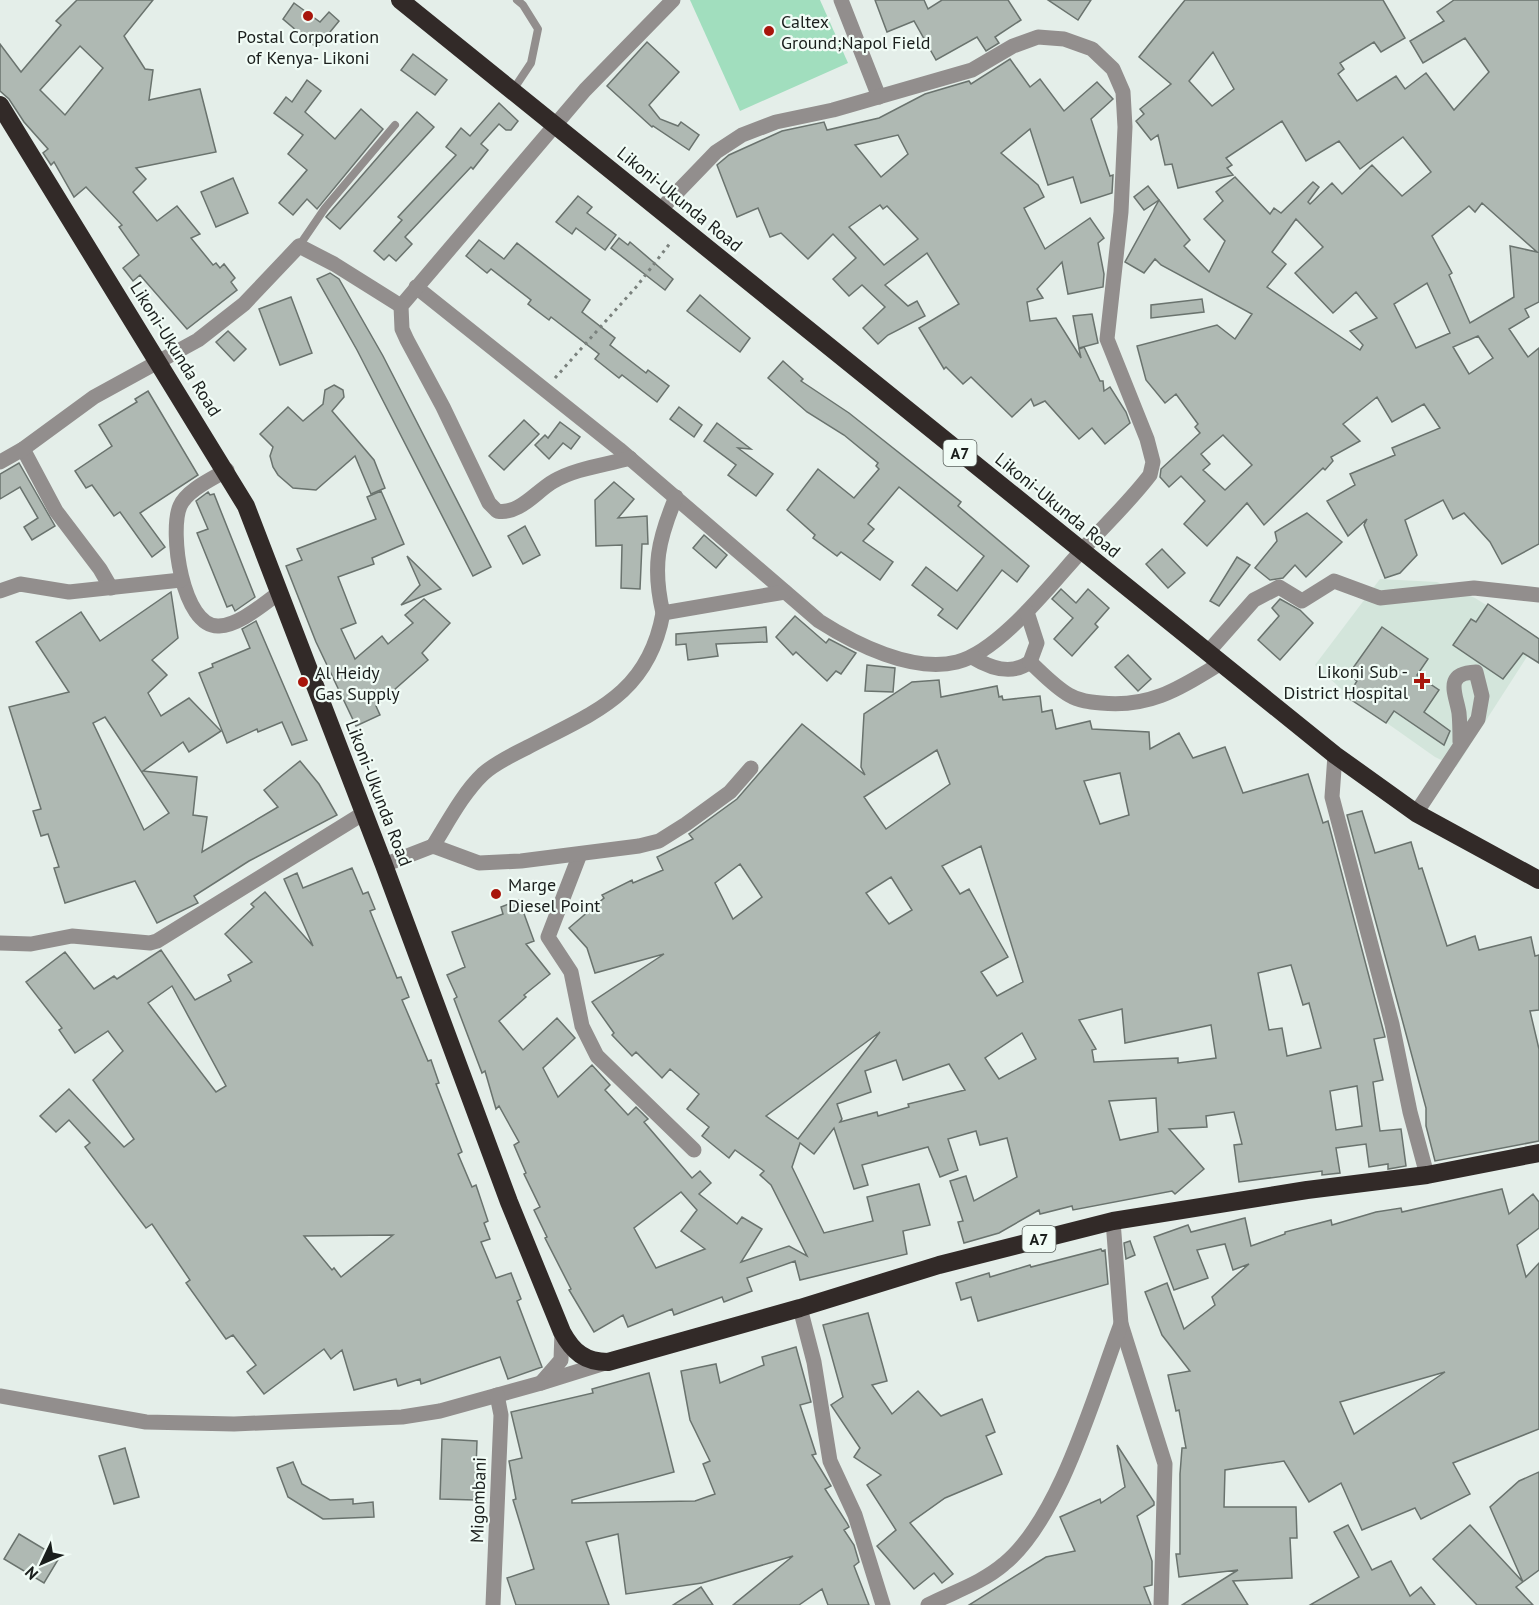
<svg xmlns="http://www.w3.org/2000/svg" width="1539" height="1605" viewBox="0 0 1539 1605" font-family="'PT Sans',sans-serif">
<rect width="100%" height="100%" fill="#e4eee9"/>
<path fill="#d3e5db" d="M1380,579L1437,582L1475,598L1539,638L1456,767L1435,757L1350,697L1315,665Z"/>
<path fill="#a1debe" d="M690,0H820L848,63L740,111Z"/>
<g fill="#afb9b3" stroke="#6a736e" stroke-width="1.5" fill-rule="evenodd">
<path d="M77,0H153L124,36L145,69L153,70L149,100L200,89L216,152L136,168L146,179L133,192L157,221L177,206L200,234L191,238L213,265L216,263L220,268L224,264L235,278L231,282L237,290L187,329L140,275L133,281L123,268L139,255L119,227L122,225L86,187L74,197L54,162L51,165L43,153L48,149L24,122L9,99L0,91V44L21,72L61,25L56,21ZM80,46L103,68L65,115L40,90Z"/>
<path d="M875,0H924L928,9L942,0H1008L1021,20L995,37L999,43L986,51L977,37L936,60L914,21L887,32Z"/>
<path d="M1048,0H1091L1078,20Z"/>
<path d="M1185,0H1383L1405,38L1381,52L1374,42L1340,63L1344,69L1338,74L1357,101L1396,76L1405,89L1426,73L1454,110L1489,72L1465,38L1423,63L1410,41L1444,21L1437,12L1454,0H1539V302L1525,309L1529,317L1509,329L1528,357L1539,348V544L1502,564L1490,542L1464,513L1453,519L1443,500L1405,520L1417,555L1400,573L1385,578L1364,525L1367,519L1348,536L1327,501L1355,485L1350,474L1395,455L1392,448L1440,428L1424,404L1392,422L1377,397L1343,424L1360,441L1331,457L1333,461L1325,470L1323,468L1264,525L1247,503L1207,546L1184,524L1205,501L1181,476L1169,487L1160,477L1161,469L1200,433L1195,427L1198,424L1176,394L1165,403L1146,380L1137,346L1217,325L1235,339L1252,314L1161,265L1155,259L1144,273L1125,262L1159,200L1190,240L1184,246L1209,272L1225,241L1204,219L1223,201L1216,192L1235,177L1270,214L1274,208L1281,213L1313,182L1319,187L1308,202L1310,204L1332,183L1342,194L1372,165L1402,196L1431,172L1403,137L1360,169L1339,141L1306,161L1282,121L1226,158L1232,165L1227,168L1233,175L1178,188L1172,164L1165,165L1158,135L1151,140L1136,121L1144,114L1140,109L1171,84L1139,57ZM1213,52L1234,89L1212,106L1189,81ZM1482,203L1537,252L1510,246L1514,297L1470,323L1449,275L1452,273L1432,236L1469,206L1475,212ZM1296,219L1323,247L1295,273L1333,313L1356,292L1377,318L1350,331L1363,345L1360,350L1267,287L1286,264L1272,252ZM1427,283L1450,333L1416,348L1394,304ZM1478,336L1493,358L1469,374L1453,347ZM1223,435L1252,465L1225,490L1203,470L1210,464L1201,454Z"/>
<path d="M294,3L320,22L329,12L339,21L317,48L283,19Z"/>
<path d="M647,42L679,72L649,105L660,119L678,126L681,122L699,135L689,150L653,126L652,127L607,86Z"/>
<path d="M413,54L447,80L435,95L401,70Z"/>
<path d="M1010,59L1030,87L1040,79L1064,111L1097,82L1113,99L1091,119L1110,176L1113,175L1112,193L1081,203L1073,177L1048,185L1030,129L1001,153L1038,185L1044,197L1024,208L1045,249L1090,218L1104,238L1098,243L1104,274L1103,287L1068,294L1062,262L1037,289L1043,298L1027,302L1030,321L1056,318L1081,358L1079,349L1084,347L1100,381H1103L1104,391L1110,387L1126,412L1130,423L1105,444L1092,428L1079,439L1045,401L1034,406L1031,399L1012,417L971,377L963,384L946,367L944,369L919,328L959,304L927,253L885,285L908,306L917,301L925,316L888,335L878,344L863,328L885,307L862,285L849,296L833,279L856,258L833,234L808,259L781,233L770,237L758,208L737,217L717,165L729,155L782,131L824,122L827,130L879,118L925,94L969,81L971,84ZM898,135L908,154L881,177L855,145ZM880,205L883,209L887,206L918,239L884,265L849,227Z"/>
<path d="M307,80L321,91L305,112L335,139L361,109L383,129L317,209L307,199L293,215L279,203L307,170L288,154L303,135L274,113L286,97L292,102Z"/>
<path d="M499,103L518,121L511,130H506L499,124L481,144L488,150L473,169L471,167L405,237L412,244L396,261L389,255L384,260L374,251L402,220L398,217L456,155L446,147L461,128L470,136Z"/>
<path d="M417,112L434,127L340,229L326,217Z"/>
<path d="M233,178L248,213L216,227L201,192Z"/>
<path d="M1148,186L1159,200L1144,210L1134,197Z"/>
<path d="M578,196L592,207L587,213L616,235L605,250L576,228L572,234L556,222Z"/>
<path d="M619,238L628,245L630,242L673,279L665,290L611,248Z"/>
<path d="M479,240L504,259L517,243L590,300L582,312L615,338L610,345L646,373L648,370L669,386L657,402L622,375L619,378L595,359L599,354L551,317L549,320L528,304L531,300L491,269L487,273L466,256Z"/>
<path d="M330,273L339,279L383,356L491,567L473,576L357,350L317,279Z"/>
<path d="M700,295L750,338L740,352L687,311Z"/>
<path d="M291,297L312,353L280,365L259,309Z"/>
<path d="M1202,299L1204,312L1151,318V305Z"/>
<path d="M1092,314L1098,343L1079,348L1073,316Z"/>
<path d="M228,331L246,349L234,361L216,342Z"/>
<path d="M783,361L803,379L801,381L849,413L961,502L958,506L1029,566L1017,582L1002,570L957,629L938,615L943,609L912,585L926,567L957,591L984,556L899,487L868,524L874,529L863,541L893,562L880,580L841,552L837,556L813,538L815,535L787,510L818,469L854,498L879,469L876,466L878,463L844,435L807,412L768,378Z"/>
<path d="M334,385L343,390L344,397L332,411L374,460L385,488L371,494L355,456L316,490L293,488L278,475L273,467L270,456L273,447L260,434L288,407L303,421L323,404L325,390Z"/>
<path d="M148,391L198,475L140,513L165,547L152,557L120,512L114,516L92,485L86,488L75,471L112,446L99,425L137,402L135,399Z"/>
<path d="M679,407L702,425L694,437L670,419Z"/>
<path d="M524,420L539,434L504,470L489,456Z"/>
<path d="M560,422L580,437L571,449L563,443L549,459L535,445L545,435L548,438Z"/>
<path d="M717,423L751,449L738,448L773,474L756,496L728,475L736,465L704,441Z"/>
<path d="M19,463L55,526L32,540L24,527L38,518L20,487L0,499V474Z"/>
<path d="M614,482L634,499L618,518L647,516L648,544H642L640,589L621,588L622,545L596,546L595,500Z"/>
<path d="M381,491L404,544L372,558L374,564L338,577L356,623L341,629L355,659L382,636L388,644L413,623L405,615L424,599L450,623L422,653L428,660L376,706L380,715L356,726L316,642L286,566L302,560L297,549L376,519L367,497Z"/>
<path d="M208,492L210,495L214,494L255,597L235,611L232,605L227,607L197,533L208,529L196,501Z"/>
<path d="M1307,513L1342,542L1306,577L1295,565L1283,578L1270,580L1255,568L1277,541L1275,532Z"/>
<path d="M525,526L540,555L523,564L508,536Z"/>
<path d="M704,535L727,555L716,568L693,548Z"/>
<path d="M1162,549L1185,573L1168,588L1146,564Z"/>
<path d="M407,556L441,589L401,605L420,585Z"/>
<path d="M1237,557L1250,565L1219,606L1210,601Z"/>
<path d="M1061,589L1076,603L1088,589L1109,608L1095,624L1098,627L1072,656L1054,639L1073,618L1052,599Z"/>
<path d="M171,592L178,638L152,660L167,675L148,693L161,716L189,698L221,731L189,752L183,742L143,771L197,777L193,815L207,817L202,852L278,807L264,790L300,761L319,784L337,815L249,861L194,896L198,903L157,923L135,881L65,903L54,868L59,867L48,834L41,836L33,811L41,809L9,707L69,692L36,642L81,612L100,641ZM105,717L169,813L144,830L93,723Z"/>
<path d="M1280,599L1300,610L1313,623L1280,660L1258,640L1279,616L1272,608Z"/>
<path d="M1488,604L1539,639V663L1523,653L1503,679L1453,645L1471,619L1476,622Z"/>
<path d="M795,616L826,643L829,639L856,653L841,674L836,671L827,681L796,652L793,655L776,637Z"/>
<path d="M256,621L307,740L292,745L282,722L258,732L257,729L227,743L199,673L213,667L212,664L250,648L242,629Z"/>
<path d="M766,627L767,642L716,644L718,656L688,660L686,644L676,645V634Z"/>
<path d="M1382,627L1428,659L1417,675L1439,690L1424,712L1450,731L1444,745L1394,711L1386,723L1347,697L1357,681L1348,675Z"/>
<path d="M1128,655L1151,679L1138,691L1115,667Z"/>
<path d="M867,665L895,668L893,692L865,691Z"/>
<path d="M939,680L941,697L997,686L999,697L1002,696L1003,700L1040,696L1042,712L1052,710L1056,729L1090,721L1092,729L1149,732L1150,749L1179,733L1193,758L1225,747L1243,793L1308,774L1323,823L1328,821L1385,1037L1374,1039L1383,1080L1373,1082L1380,1131L1401,1129L1406,1166L1388,1169V1164L1369,1167L1366,1144L1336,1148L1340,1173L1322,1175V1171L1239,1182L1234,1145L1242,1144L1234,1112L1206,1116L1207,1127L1169,1129L1204,1169L1175,1194L1172,1191L1073,1210L1072,1206L1040,1214L1039,1210L999,1233L964,1243L958,1222L963,1221L950,1181L966,1176L974,1201L1017,1177L1007,1138L980,1145L976,1131L948,1139L958,1170L940,1177L928,1147L862,1165L868,1185L854,1189L834,1128L814,1154L800,1143L792,1167L824,1233L873,1221L867,1197L919,1184L930,1225L903,1231L907,1254L800,1280L795,1261L747,1278L752,1291L724,1302L722,1297L674,1315L672,1309L628,1327L623,1315L594,1332L569,1290L571,1289L545,1238L547,1237L534,1210L540,1207L524,1174L526,1173L514,1145L519,1142L499,1106L496,1109L485,1071L482,1073L454,999L457,997L447,975L465,967L452,932L503,914L501,907L519,900L534,941L526,944L550,974L524,995L526,997L499,1021L523,1050L557,1018L575,1038L543,1068L558,1097L592,1065L610,1085L605,1090L628,1115L636,1107L648,1119L644,1122L692,1178L700,1171L711,1183L699,1194L737,1224L742,1217L762,1229L741,1262L789,1246L807,1256L771,1185L760,1175L764,1171L735,1150L729,1158L702,1136L709,1127L687,1109L699,1094L670,1069L662,1078L636,1052L632,1056L612,1035L614,1033L592,1002L664,954L595,973L587,948L569,928L604,898L602,895L632,880L633,883L663,870L657,857L693,839L689,834L737,799L802,724L865,775L861,767L864,714L912,682ZM937,750L950,784L886,829L864,797ZM1120,773L1129,815L1100,824L1084,781ZM981,846L1023,982L997,996L981,972L1008,957L969,889L960,894L942,866ZM740,864L762,897L733,919L715,883ZM891,877L912,910L889,924L866,893ZM1291,965L1303,1005L1309,1003L1321,1048L1287,1056L1282,1028L1269,1030L1258,973ZM1122,1009L1125,1043L1211,1025L1216,1058L1178,1063V1058L1094,1062L1092,1050L1096,1049L1079,1020ZM880,1032L798,1139L766,1116ZM1022,1033L1036,1059L999,1079L985,1058ZM896,1060L903,1080L949,1064L965,1090L908,1104L909,1107L878,1116L877,1112L840,1122L842,1119L837,1104L871,1092L865,1071ZM1357,1086L1362,1126L1336,1130L1330,1091ZM1156,1098L1158,1132L1120,1140L1109,1101ZM681,1192L697,1210L681,1231L705,1249L656,1268L634,1228Z"/>
<path d="M1362,811L1375,853L1411,842L1419,869L1422,868L1447,946L1475,936L1479,950L1531,937L1535,956L1539,955V1010L1530,1011L1539,1049V1141L1435,1161L1426,1126V1108L1347,815Z"/>
<path d="M352,868L363,894L368,892L375,909L370,911L397,978L401,977L409,997L402,1000L428,1061L431,1060L439,1083L436,1084L462,1152L458,1154L472,1187L476,1185L488,1221L484,1223L490,1239L481,1242L496,1278L511,1273L521,1299L517,1301L542,1367L508,1379L500,1357L421,1384L420,1379L398,1386L396,1379L354,1390L342,1350L331,1359L324,1349L264,1394L247,1372L256,1365L233,1335L226,1339L186,1283L190,1280L152,1224L146,1228L85,1147L90,1143L69,1120L56,1132L40,1116L69,1089L124,1147L134,1139L93,1080L123,1051L108,1031L75,1053L59,1030L62,1028L26,982L65,952L94,989L114,976L117,979L161,950L195,1000L231,981L228,975L252,962L225,934L254,907L251,904L265,892L313,946L284,879L297,873L303,888ZM172,986L226,1086L216,1092L148,1003ZM393,1235L341,1277L334,1268L332,1270L304,1236Z"/>
<path d="M1502,1189L1509,1214L1533,1194L1539,1202V1228L1517,1245L1526,1277L1539,1263V1429L1453,1463L1470,1494L1421,1519L1415,1508L1362,1530L1341,1483L1309,1502L1284,1461L1225,1470L1224,1507H1296L1297,1538H1290L1292,1578L1233,1581L1248,1605H1182L1238,1570L1179,1577L1176,1554H1180V1474L1182,1448H1186L1179,1410L1176,1411L1168,1375L1190,1371L1162,1335L1145,1292L1167,1283L1184,1329L1215,1305L1212,1297L1249,1264L1233,1270L1225,1244L1197,1250L1208,1278L1174,1290L1154,1237L1188,1225L1191,1232L1245,1218L1251,1246L1285,1234V1232L1331,1220L1332,1225L1376,1212L1401,1208L1402,1212ZM1445,1372L1354,1434L1340,1402Z"/>
<path d="M1130,1241L1135,1255L1126,1259L1124,1243Z"/>
<path d="M1101,1249L1102,1251L1105,1250L1108,1284L978,1321L971,1297L961,1300L956,1283L989,1273L990,1277L1030,1265L1031,1267Z"/>
<path d="M868,1313L887,1381L872,1385L892,1414L918,1391L941,1416L982,1399L995,1432L986,1436L1002,1474L945,1498L910,1523L953,1574L942,1583L934,1573L914,1589L877,1546L896,1530L867,1485L881,1475L854,1457L860,1448L831,1405L843,1397L823,1325Z"/>
<path d="M796,1347L811,1402L800,1405L816,1454L812,1455L831,1486L825,1489L847,1523L849,1527L844,1530L854,1545L859,1562L854,1566L869,1605H828L822,1589L799,1605H733L793,1556L702,1583L626,1594L618,1534L586,1542L609,1605H516L507,1578L534,1569L513,1500L516,1499L509,1461L522,1458L511,1412L593,1393L592,1389L649,1373L674,1472L572,1500V1503L695,1501L715,1494L703,1464L710,1461L690,1420L681,1371L716,1364L720,1383L764,1365L762,1357Z"/>
<path d="M442,1439L477,1441L475,1500L440,1499Z"/>
<path d="M1117,1445L1154,1502V1505L1137,1516L1152,1561V1585L1144,1587L1151,1605H969L1046,1557L1075,1551L1060,1517L1100,1499L1101,1503L1125,1487Z"/>
<path d="M125,1448L139,1497L114,1504L99,1456Z"/>
<path d="M293,1462L302,1484L330,1500L353,1499V1504L373,1502L374,1517L323,1519L288,1497L277,1468Z"/>
<path d="M1539,1472V1570L1516,1587L1533,1605H1477L1433,1559L1470,1525L1523,1582L1490,1507L1519,1481Z"/>
<path d="M1348,1525L1372,1570L1391,1561L1410,1596L1421,1587L1435,1605H1310L1359,1577L1334,1532Z"/>
<path d="M19,1534L59,1558L44,1583L4,1559Z"/>
<path d="M701,1587L713,1605H673Z"/>
</g>
<g fill="none" stroke-linecap="round" stroke-linejoin="round">
<path stroke="#7a817d" stroke-width="3" stroke-dasharray="3 4.5" stroke-linecap="butt" d="M555,378L637,286L671,242"/>
<g stroke="#928e8d" stroke-width="8">
<path d="M513,90L531,63L538,29L523,5L517,0"/>
<path d="M299,246L325,208L395,125"/>
</g>
<g stroke="#928e8d" stroke-width="15">
<path d="M841,0L879,97"/>
<path d="M416,287L619,449L819,621C855,644 912,673 957,662C1001,651 1054,580 1085,547C1107,523 1131,500 1150,475L1153,462L1147,439L1107,339L1121,212L1125,127L1123,92L1113,69L1092,49L1064,39L1038,37L1013,46L972,70L833,110L776,122L742,135L716,152L660,210"/>
<path d="M23,449L56,511L100,569L111,588"/>
<path d="M630,458C606,465 576,468 554,481C536,491 520,515 497,511L489,503L443,407L407,340L402,329L401,306L585,90L673,0"/>
<path d="M0,462L23,449L94,397L198,340L244,304L299,246L334,264L401,306"/>
<path d="M227,470C212,479 187,490 180,506C169,531 182,628 219,626C240,625 263,604 279,593"/>
<path d="M676,497C658,540 652,567 663,613L785,592"/>
<path d="M0,591L20,584L69,592L181,580"/>
<path d="M1208,652L1254,600L1279,587L1302,601L1334,581L1380,598L1474,588L1539,595"/>
<path d="M972,657C990,668 1011,676 1030,662L1037,643L1027,612"/>
<path d="M1030,662C1042,673 1055,687 1069,695C1079,701 1090,702 1101,703C1151,708 1180,688 1221,663"/>
<path d="M1335,755L1332,797L1392,1024L1410,1112L1427,1175"/>
<path d="M1416,813L1478,719L1482,696L1476,672C1443,673 1456,694 1459,713C1460,723 1460,733 1460,742"/>
<path d="M433,846C448,822 463,793 483,774C495,763 512,755 526,748C592,713 648,696 663,613"/>
<path d="M580,854L548,937L571,972L582,1026L597,1056L694,1150"/>
<path d="M384,865L433,846L479,863L521,861L639,846L659,841L686,824L730,792L751,768"/>
<path d="M0,943L31,944L72,936L150,943L157,941L364,813"/>
<path d="M1113,1221L1121,1324L1165,1464L1161,1605"/>
<path d="M800,1308L814,1362L830,1461L855,1515L883,1605"/>
<path d="M562,1332L561,1360L541,1383L608,1362"/>
<path d="M0,1396L146,1422L234,1424L402,1417L440,1411L541,1383"/>
<path d="M493,1605L501,1415L497,1395"/>
<path d="M928,1605C953,1592 982,1583 1004,1564C1060,1519 1095,1392 1121,1324"/>
</g>
<g stroke="#322a28" stroke-width="18">
<path d="M400,0L1335,755L1416,813L1539,880"/>
<path d="M0,105L246,506L384,865L509,1202L562,1332C573,1352 585,1362 608,1362L800,1308L939,1265L1113,1221L1307,1190L1427,1175L1539,1153"/>
</g>
</g>
<g fill="#a8160c" stroke="#f1fcf6" stroke-width="2">
<circle cx="308" cy="16" r="6"/>
<circle cx="769" cy="31" r="6"/>
<path d="M1419 672h6v6h6v6h-6v6h-6v-6h-6v-6h6z"/>
<circle cx="303" cy="682" r="6"/>
<circle cx="496" cy="894" r="6"/>
</g>
<g text-anchor="middle" dominant-baseline="central" stroke-width="4.5" stroke-linejoin="round" paint-order="stroke">
<g fill="#f1fcf6" stroke="#5a615d" stroke-width="1.5">
<rect x="943.5" y="440" width="33" height="26" rx="4.5"/>
<rect x="1022.5" y="1226" width="33" height="26" rx="4.5"/>
</g>
<g font-size="16" font-weight="bold" fill="#1a1e1c">
<text x="960" y="453">A7</text>
<text x="1039" y="1239">A7</text>
</g>
<g font-size="18" fill="#1a1e1c" stroke="#f1fcf6" text-anchor="start">
<text x="781" y="21">Caltex<tspan x="781" dy="21">Ground;Napol Field</tspan></text>
<text x="308" y="36" text-anchor="middle">Postal Corporation<tspan x="308" dy="21">of Kenya- Likoni</tspan></text>
<text x="1408" y="671" text-anchor="end">Likoni Sub -<tspan x="1408" dy="21">District Hospital</tspan></text>
<text x="315" y="672">Al Heidy<tspan x="315" dy="21">Gas Supply</tspan></text>
<text x="508" y="884">Marge<tspan x="508" dy="21">Diesel Point</tspan></text>
</g>
<g font-size="18" fill="#1a1e1c" stroke="#f1fcf6">
<text transform="translate(680 199) rotate(39)">Likoni-Ukunda Road</text>
<text transform="translate(176 349) rotate(58)">Likoni-Ukunda Road</text>
<text transform="translate(1058 505) rotate(39)">Likoni-Ukunda Road</text>
<text transform="translate(379 793) rotate(69)">Likoni-Ukunda Road</text>
<text transform="translate(478 1500) rotate(-88)">Migombani</text>
</g>
</g>
<g transform="translate(42 1563) rotate(226)" stroke="#f1fcf6" stroke-width="4.5" paint-order="stroke">
<path d="M0-4.5L10 22L0 15L-10 22Z" fill="#1a1e1c"/>
<text y="-9" font-size="16" font-weight="bold" text-anchor="middle" fill="#1a1e1c">N</text>
</g>
</svg>
